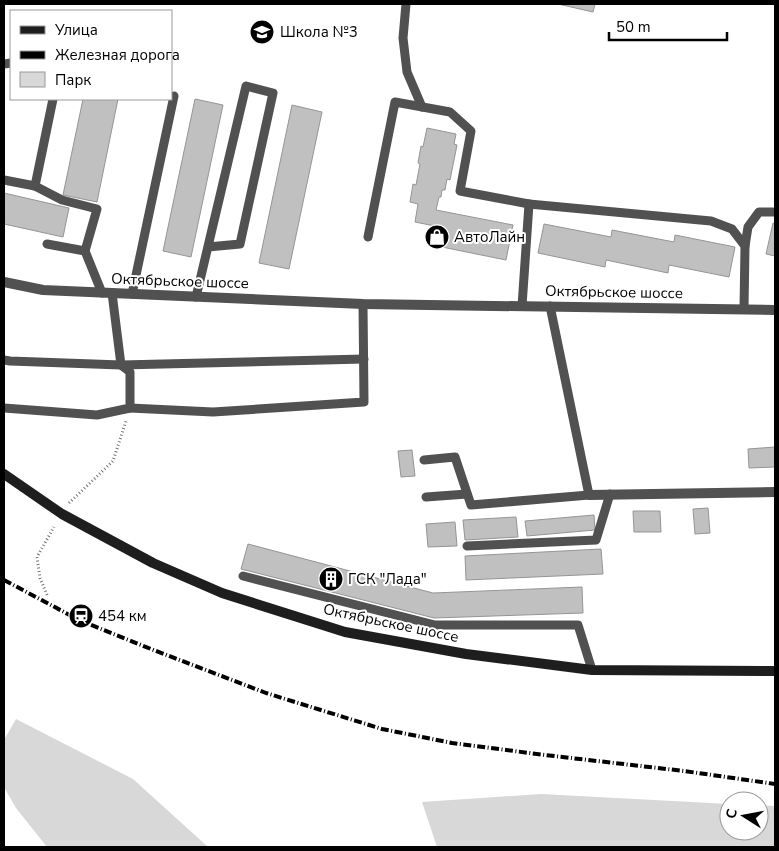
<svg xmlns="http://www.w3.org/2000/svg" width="779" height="851" viewBox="0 0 779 851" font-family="'Nunito Sans',sans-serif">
<rect width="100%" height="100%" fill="#fff"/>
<g fill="#d8d8d8">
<path d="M16,719L133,779L208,847H47L16,808L4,787V740Z"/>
<path d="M541,794L729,804V831H759V805L775,806V847H437L422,802Z"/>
</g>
<g fill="#c0c0c0" stroke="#959595">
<path d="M558,4H595L593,12Z"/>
<path d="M83,99H118L97,202L63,195Z"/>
<path d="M195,99L223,105L191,257L163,251Z"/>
<path d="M292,105L322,112L289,269L259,263Z"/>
<path d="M427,128L456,134L454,144L457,145L450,180L447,179L445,190H442L441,197H439L436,210L513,225L506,260L432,245L435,226L415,222L418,204L410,202L413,184L416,185L420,164L418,163L421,146L423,147Z"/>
<path d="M4,193L69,208L63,237L4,224Z"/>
<path d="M773,223L775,224V256L766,254Z"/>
<path d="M544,224L611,237L612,230L674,242L675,235L735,247L729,277L669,265L668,273L606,260L605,267L538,253Z"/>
<path d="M775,447V467L749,468L748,449Z"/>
<path d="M412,450L415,476L401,477L398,451Z"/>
<path d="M708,508L710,533L695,534L693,509Z"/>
<path d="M633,511H660L661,532H634Z"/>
<path d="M594,515L595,530L527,536L525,521Z"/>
<path d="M516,517L518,537L465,540L463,520Z"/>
<path d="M455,522L457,546L428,547L426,524Z"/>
<path d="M248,544L433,593L582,587L583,613L434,618L241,569Z"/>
<path d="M601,549L603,574L466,580L465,556Z"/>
</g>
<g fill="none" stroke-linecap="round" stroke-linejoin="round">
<g stroke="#737373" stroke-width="3" stroke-dasharray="1 2.5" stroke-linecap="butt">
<path d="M69,503L113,461L126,421"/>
<path d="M47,595L40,578L37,557L54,527"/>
</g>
<g stroke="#515151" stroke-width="9">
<path d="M406,4L403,38L407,72L422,107"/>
<path d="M4,64L11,63"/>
<path d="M4,180L35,186L53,99"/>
<path d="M35,186L62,200L97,209L85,251L102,293"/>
<path d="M529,204L711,221L732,229L745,246L744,309"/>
<path d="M368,237L395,102L450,112L471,131L460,191L529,204L522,306"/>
<path d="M47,244L85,251"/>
<path d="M745,246L748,227L759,212H775"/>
<path d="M132,294L174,96"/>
<path d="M196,297L246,86L273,93L240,244L208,247"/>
<path d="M4,360L10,361L121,365L364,359"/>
<path d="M4,408L97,415L130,408V372L121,365L112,293"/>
<path d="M130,408L213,412L364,402L363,304"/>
<path d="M424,460L455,457L471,505L589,495L550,306"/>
<path d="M426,497L467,494"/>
<path d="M467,546L596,540L610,494"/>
<path d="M243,576L435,625H578L592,670"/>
</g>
<g stroke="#515151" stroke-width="10">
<path d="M4,282L43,290L363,304L775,310"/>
<path d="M589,495L775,492"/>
</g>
<path stroke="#1e1e1e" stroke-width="10" d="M4,474L62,514L153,563L222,593L345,632L466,654L592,670L775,671"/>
<path stroke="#000" stroke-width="4" stroke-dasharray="8 2.5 1 2.5" stroke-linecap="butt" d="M4,580L79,620L151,649L266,693L382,729L452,743L545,755L684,771L775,784"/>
</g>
<defs>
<symbol id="school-disc" viewBox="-11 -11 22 22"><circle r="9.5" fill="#000" stroke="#fff"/><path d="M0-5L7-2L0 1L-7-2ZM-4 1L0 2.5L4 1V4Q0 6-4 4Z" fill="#fff"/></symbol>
<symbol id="shop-disc" viewBox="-11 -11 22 22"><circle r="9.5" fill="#000" stroke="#fff"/><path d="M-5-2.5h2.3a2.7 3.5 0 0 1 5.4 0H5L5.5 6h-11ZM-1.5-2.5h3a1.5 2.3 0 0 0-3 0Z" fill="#fff"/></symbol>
<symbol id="building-disc" viewBox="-11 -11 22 22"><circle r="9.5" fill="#000" stroke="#fff"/><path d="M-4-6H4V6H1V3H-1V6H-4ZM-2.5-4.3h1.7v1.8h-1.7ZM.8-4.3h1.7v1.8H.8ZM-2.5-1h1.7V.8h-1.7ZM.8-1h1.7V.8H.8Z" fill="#fff"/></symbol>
<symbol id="station-disc" viewBox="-11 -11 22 22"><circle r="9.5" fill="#000" stroke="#fff"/><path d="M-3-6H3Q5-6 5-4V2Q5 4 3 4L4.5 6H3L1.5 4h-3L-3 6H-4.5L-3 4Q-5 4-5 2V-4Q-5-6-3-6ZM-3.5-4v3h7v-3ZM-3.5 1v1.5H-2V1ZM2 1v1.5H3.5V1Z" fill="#fff"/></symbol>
</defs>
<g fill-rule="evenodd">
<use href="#school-disc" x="248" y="18" width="28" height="28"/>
<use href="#shop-disc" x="423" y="223" width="28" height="28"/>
<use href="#building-disc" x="317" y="565" width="28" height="28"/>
<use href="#station-disc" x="67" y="602" width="28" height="28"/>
</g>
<g text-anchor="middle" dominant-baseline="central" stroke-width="4" stroke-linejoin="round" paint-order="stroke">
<g font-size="15" fill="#000" stroke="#fff" text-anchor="start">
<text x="280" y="32">Школа №3</text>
<text x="454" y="237">АвтоЛайн</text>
<text x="348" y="579">ГСК "Лада"</text>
<text x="98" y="616">454 км</text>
</g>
<g font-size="15" fill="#000" stroke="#fff">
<text transform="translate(180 281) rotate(2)">Октябрьское шоссе</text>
<text transform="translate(614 292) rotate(1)">Октябрьское шоссе</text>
<text transform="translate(391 623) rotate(12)">Октябрьское шоссе</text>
</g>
</g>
<rect width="779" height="851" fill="none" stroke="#000000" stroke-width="10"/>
<rect x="10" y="10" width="162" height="90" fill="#ffffff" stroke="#999999"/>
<rect x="20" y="26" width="25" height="8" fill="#1e1e1e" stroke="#999999"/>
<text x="55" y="35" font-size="15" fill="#000000">Улица</text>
<rect x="20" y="51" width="25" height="8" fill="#000000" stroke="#999999"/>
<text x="55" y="60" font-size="15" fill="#000000">Железная дорога</text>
<rect x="20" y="72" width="25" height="15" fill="#d8d8d8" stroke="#999999"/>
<text x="55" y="85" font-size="15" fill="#000000">Парк</text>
<g transform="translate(744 816) rotate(281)"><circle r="24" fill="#ffffff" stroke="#999999"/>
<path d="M0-4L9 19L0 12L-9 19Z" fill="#000000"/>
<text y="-8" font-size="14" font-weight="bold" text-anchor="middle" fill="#000000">С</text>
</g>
<path d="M609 32v8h118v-8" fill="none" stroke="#000000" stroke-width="2.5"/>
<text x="616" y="32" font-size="15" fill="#000000" stroke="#ffffff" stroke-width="4" paint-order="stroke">50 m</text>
</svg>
